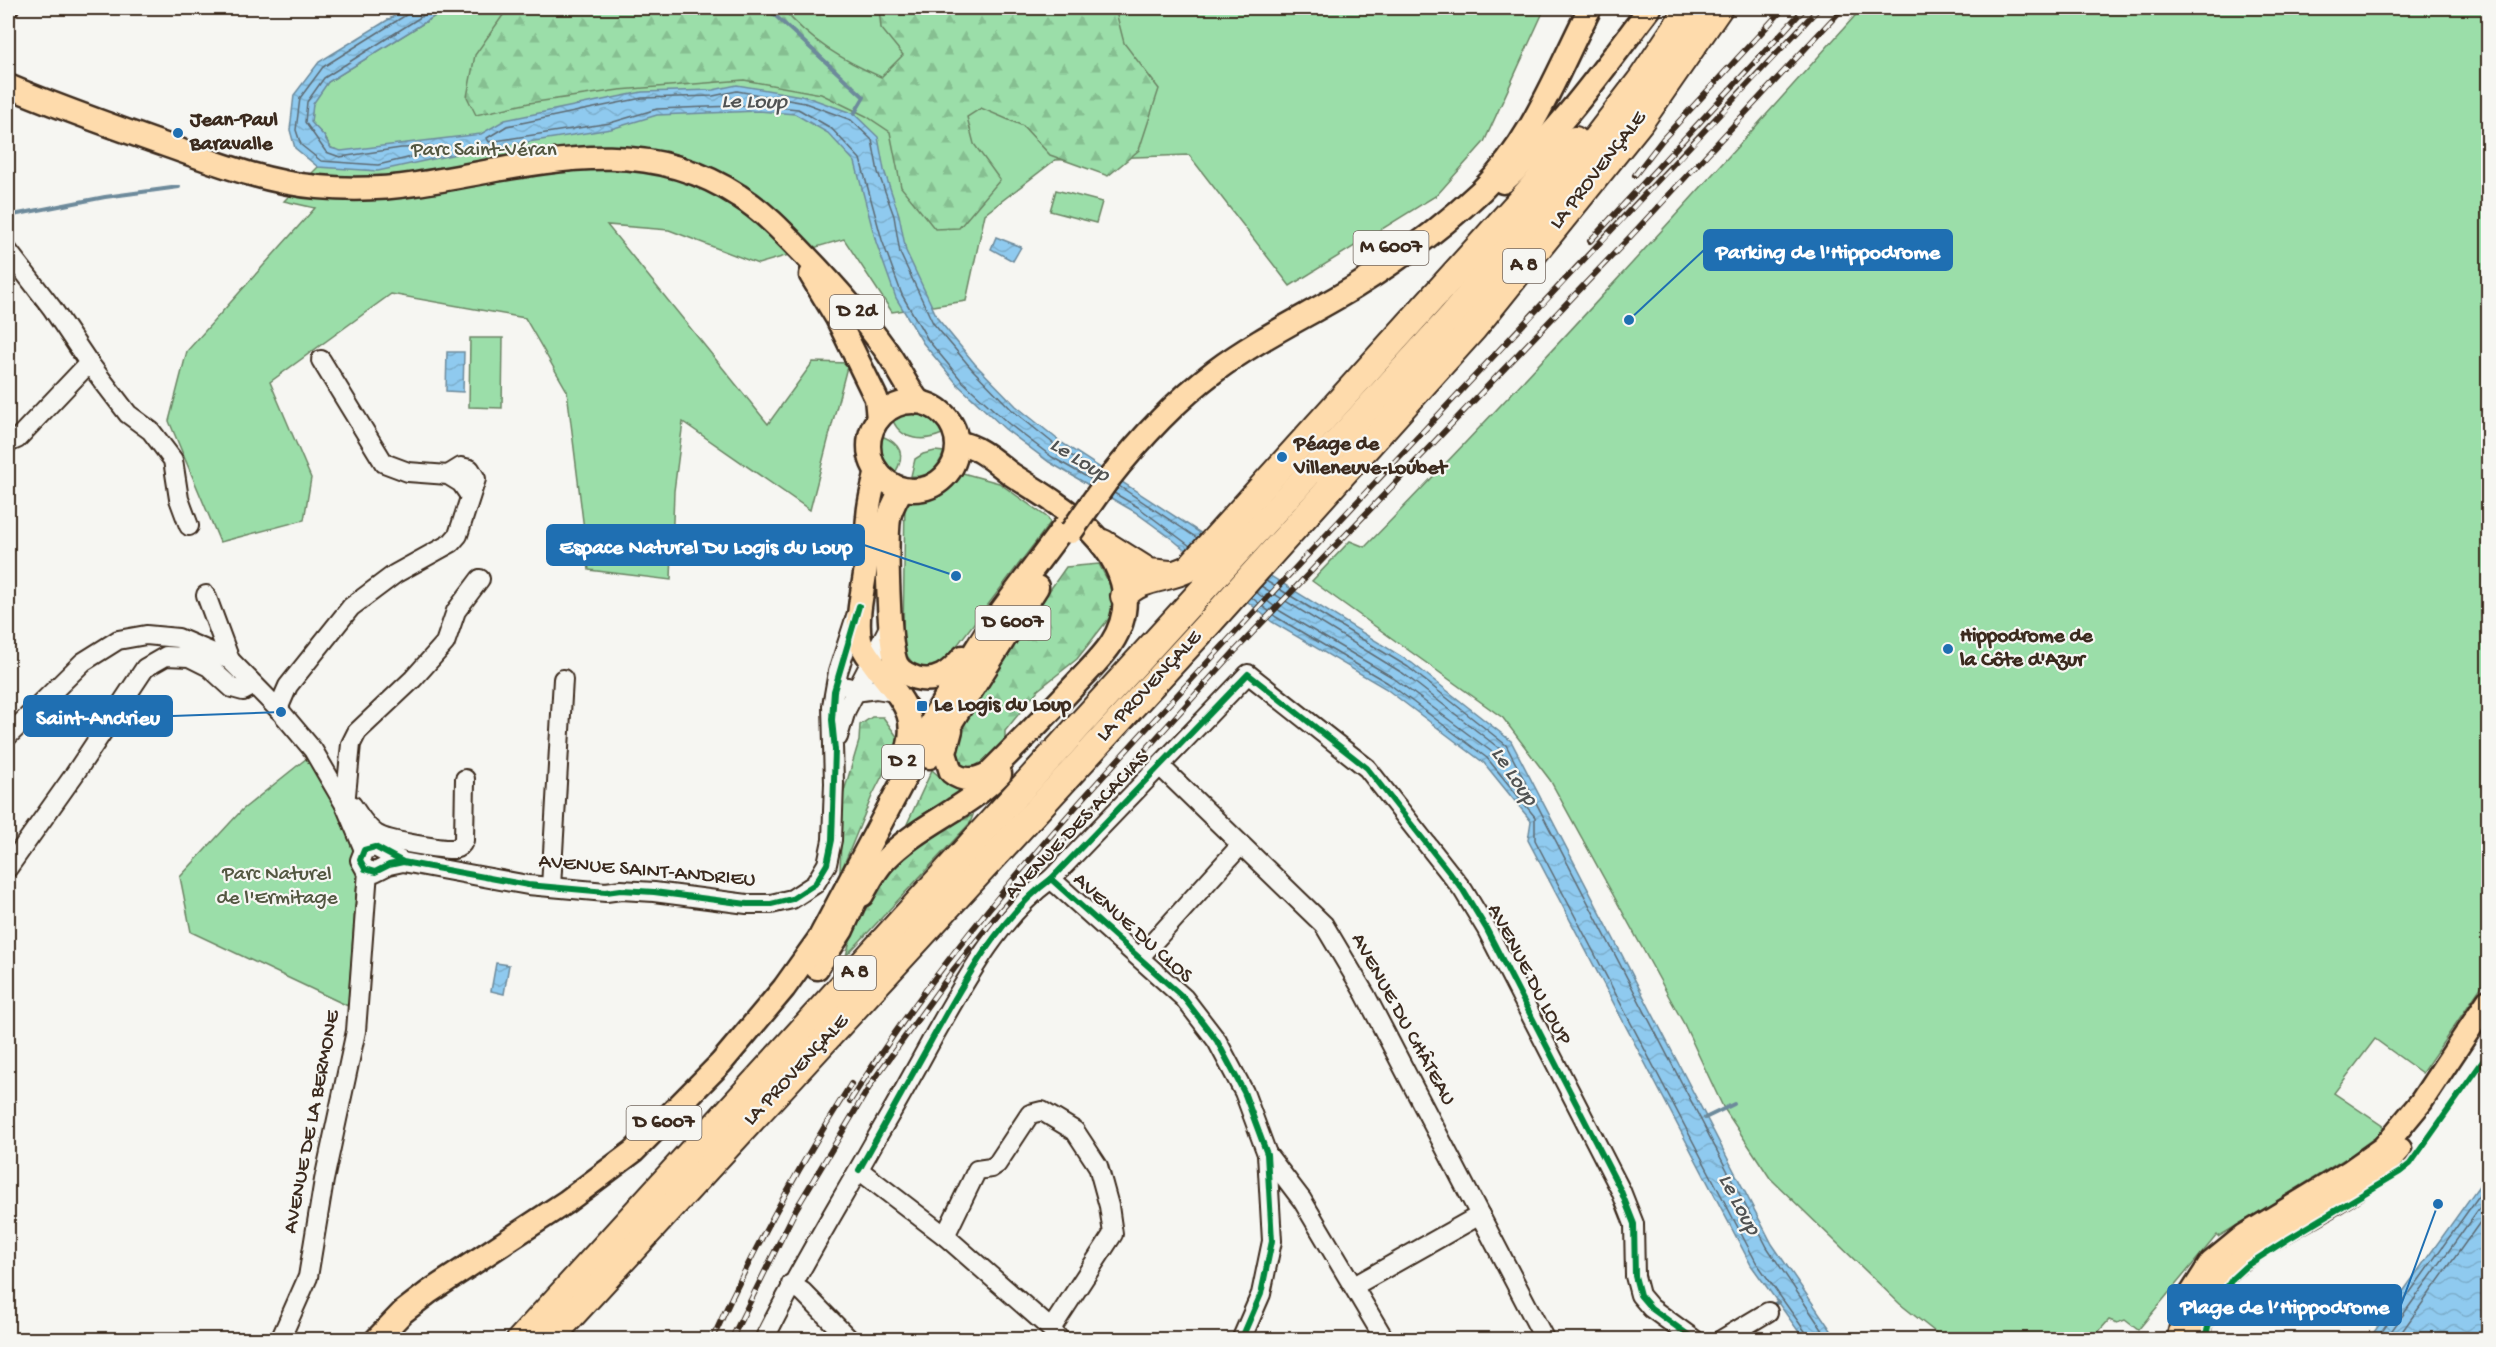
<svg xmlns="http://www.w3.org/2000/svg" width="2496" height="1347" viewBox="0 0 2496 1347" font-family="'Gochi Hand',sans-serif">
<defs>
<pattern id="forest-firs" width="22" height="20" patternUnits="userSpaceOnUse" patternTransform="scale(1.5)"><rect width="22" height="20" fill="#9bdea9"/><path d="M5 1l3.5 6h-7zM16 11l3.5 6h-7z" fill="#86bf91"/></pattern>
<pattern id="water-waves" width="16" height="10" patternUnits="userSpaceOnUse" patternTransform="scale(1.5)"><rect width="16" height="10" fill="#8fcaef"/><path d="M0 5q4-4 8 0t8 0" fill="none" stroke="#7caecc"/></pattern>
</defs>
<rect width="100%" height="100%" fill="#f6f6f2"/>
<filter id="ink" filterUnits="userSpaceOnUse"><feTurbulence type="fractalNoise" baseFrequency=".0167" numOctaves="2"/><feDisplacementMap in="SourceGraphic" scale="12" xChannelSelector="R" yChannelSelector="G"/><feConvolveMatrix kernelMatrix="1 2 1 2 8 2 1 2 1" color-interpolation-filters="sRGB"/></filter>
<g filter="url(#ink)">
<g fill="#9bdea9" stroke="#6b8464" stroke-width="1.5">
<path d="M448,8H1545L1484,142L1437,195L1290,286L1189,155L1055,160L985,214L966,301L892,312L844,239L758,264L669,230L607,225L768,424L813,362L848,363L810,510L683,422L674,491L671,580L589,570L567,391L525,318L391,294L270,382L311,478L304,520L220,542L169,421L187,351L315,208L284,201L318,167L340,151L331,148L324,136L311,123L312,104L328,82Z"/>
<path d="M1862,8H2488V977L2422,1073L2375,1039L2334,1093L2384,1127L2377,1136L2348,1157L2218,1237L2217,1235L2138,1330L2125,1320L2117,1323L2109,1320L2092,1339H1944L1900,1304L1770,1178L1723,1107L1684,1024L1550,780L1503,718L1312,581L1350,541L1365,547C1536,372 1699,190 1862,8Z"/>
<path d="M1056,190L1102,202L1096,223L1050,211Z"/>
<path d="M470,338H503L502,408L469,407Z"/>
<path d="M917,413C929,418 937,422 942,434C924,442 902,441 893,421L903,415Z"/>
<path d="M882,436C901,444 906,455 895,473C882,464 876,451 882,436Z"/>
<path d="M935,451L944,452C938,468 929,478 911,476L915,459L923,454Z"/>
<path d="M959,472L999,483L1048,518L1050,523L943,664L930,669L915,666L907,656L903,637L905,498C935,497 937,485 959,472Z"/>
<path d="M307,758L334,799L355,847L354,862L357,880L348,1006L191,932L180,877L242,810Z"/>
</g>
<g fill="url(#forest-firs)" stroke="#6b8464" stroke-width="1.5">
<path d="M508,8H782C809,40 842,60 881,77L903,55L881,28L879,8H1115L1124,43L1159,89L1139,150L1108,176L1050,155L1023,126L981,108L967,117L974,144L1000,180L959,228L935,229L901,187L890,132L866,116L821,94L744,80L619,90L529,103L476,115L467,97L475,55Z"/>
<path d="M1099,564L1109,583L1115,605L1110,617L1077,659L1038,690L1005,731V748L983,769H966L954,758L951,744L1014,641L1066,567Z"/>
<path d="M872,717H883L898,738L896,749L872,796L840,874L842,798L859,741L860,725Z"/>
<path d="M932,770C945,782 955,788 973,788L910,829L907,824Z"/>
<path d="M973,815L970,823L846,956C853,923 883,874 908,852C927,836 951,825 973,815Z"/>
</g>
<g fill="url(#water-waves)" stroke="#6d8a9b" stroke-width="1.5">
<path d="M407,8H448L328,82L313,104L311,122L324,136L331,148L341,151L481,134L505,120L642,92L713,90L737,85L807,97L854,114L878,137L884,170L899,215L906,251L938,319L975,364L1016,406L1062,443L1202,534L1412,663L1511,741L1772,1244L1837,1339H1804L1751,1265L1528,840L1531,821L1484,763L1385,688L1272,622L1172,539L1135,512L1049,462L1005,429L958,385L923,343L896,298L876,242L855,162L828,133L795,114L759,111L657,115L611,129L470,151L378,171L318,167L295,148L290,130L294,95L319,62Z"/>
<path d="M996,237L1021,247L1013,261L991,249Z"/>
<path d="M447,352H464L463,392L446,391Z"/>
<path d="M496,963L509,965L504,994L491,991Z"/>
<path d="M2488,1173V1339H2369Z"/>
</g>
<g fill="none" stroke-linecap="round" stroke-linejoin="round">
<g stroke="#5d6a72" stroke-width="1.5">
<path d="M409,8L406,15L323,67L300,98L296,130L301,145L321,161L378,165L437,151L435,147L401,148L340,157L326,152L305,122L307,102L324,78L435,8"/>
<path d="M1092,480L1052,457L1009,424L962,381L928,340L902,295L882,240L860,159L831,128L798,109L759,105L657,109L610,123L489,142L487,138L507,126L642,98L713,96L737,91L805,103L851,120L872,140L878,172L894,216L900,253L933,323L971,368L1012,410L1059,448L1098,472"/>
<path d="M1119,486L1197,538"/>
<path d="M1114,493L1138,507L1190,546"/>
<path d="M1266,581L1408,667L1506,745L1767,1247L1829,1340"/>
<path d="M1256,592L1280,611L1392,677L1492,752L1500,762L1505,761L1500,749L1404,674L1261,586"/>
<path d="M1251,597L1276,617L1388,683L1487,758L1535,817V840L1756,1262L1807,1334L1808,1340"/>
<path d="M2376,1340L2488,1183"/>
<path d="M2385,1340L2488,1196"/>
<path d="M2396,1340L2488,1211"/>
</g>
<g stroke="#6d8a9b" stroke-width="4">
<path d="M767,8L864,97L854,114"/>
<path d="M8,216L105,197L179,187"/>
<path d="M1705,1118L1734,1104"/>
<path d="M1770,1307L1778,1302"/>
</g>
<defs>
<g id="minor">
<path d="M8,8H9"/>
<path d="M8,251L52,308L89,363L128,414L151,431L173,460L179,499L189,526"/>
<path d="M321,360L384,463L408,472L448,475L461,483L470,496"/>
<path d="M8,443L17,439L89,363"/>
<path d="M206,595L230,660"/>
<path d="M848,687L855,692L876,689L895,692"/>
<path d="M278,709L288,686L351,607L395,574L451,543L458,535L476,479L470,469L461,467L448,475"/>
<path d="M8,736L83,662L118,640L146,635L178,638L230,660L281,712L313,750L345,805L364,850"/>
<path d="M838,737L846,710L890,625"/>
<path d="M1160,766L1324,925L1365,994L1545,1340"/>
<path d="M345,805L351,744L357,732L413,679L445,643L456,611L480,579"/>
<path d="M352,805C359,815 368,831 380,836C390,841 443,850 454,849C459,848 462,845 464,840L465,779"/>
<path d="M403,862L389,865L375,872L365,869L360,860L364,850L375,847L403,862L528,885L606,892L621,890L654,892L747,904H771L792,899L815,884L827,864L832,840L834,783L832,706L838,672L856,616"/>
<path d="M8,868L74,775L145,668L166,656L189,657L209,667L232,688L243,691L254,685"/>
<path d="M1051,879L1184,998L1217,1041L1244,1092L1267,1154L1272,1241L1261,1294L1241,1340"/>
<path d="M551,887L563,679"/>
<path d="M1140,957L1240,846"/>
<path d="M1267,1154L1302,1200L1385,1340"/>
<path d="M859,1170L945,1236L1051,1329L1060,1340"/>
<path d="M945,1236L977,1170L991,1168L997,1164L1030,1114L1042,1111L1075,1131L1098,1166L1109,1206L1113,1234L1051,1329"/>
<path d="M791,1284L803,1292L850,1340"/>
<path d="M1354,1286L1480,1215"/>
<path d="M280,1340L308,1277L324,1180L356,1031L368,871"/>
<path d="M764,1340C798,1270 839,1205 877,1137C897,1103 916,1069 935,1034C965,981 1001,915 1051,879L1248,674L1367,768L1463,890L1486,928L1621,1191L1634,1224L1635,1276L1640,1295L1651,1308L1695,1340"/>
<path d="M1721,1340L1768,1312"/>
</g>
<g id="major">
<path d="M8,86C60,108 114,127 168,146C216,163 267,183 318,187C351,190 384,189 416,184C526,168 636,128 739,196C763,211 782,231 801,251C831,282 860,314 885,349C898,366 905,385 919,402"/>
<path d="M1503,182C1560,131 1604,68 1650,8"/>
<path d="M811,275L837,318L876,398L878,419"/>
<circle cx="913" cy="446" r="44"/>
<path d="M877,471C873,486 869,501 868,517C866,533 868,550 866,567C863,592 856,615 860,640C862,649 869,657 874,664C899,698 922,713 905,758"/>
<path d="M1107,481C1139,440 1174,402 1215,371C1259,338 1309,315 1355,287C1400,259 1443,227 1482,190C1533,140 1558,70 1590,8"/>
<path d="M902,489C897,498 891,507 889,518C886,541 888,648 897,665C901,672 908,675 916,678C937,684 950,672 963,657"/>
<path d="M951,730L945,753L951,772C963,782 976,781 989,773C1017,745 1045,717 1072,688C1085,674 1100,660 1111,644C1148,587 1103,535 1057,504C1042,493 1026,484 1011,474C993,460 980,447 957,442"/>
<path d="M929,757L1037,587"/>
<path d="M862,895C869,883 875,870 885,860C918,825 967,809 1000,774"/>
<path d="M817,968L842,930L865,879"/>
<path d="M376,1340L403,1312L429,1292L566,1202L634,1151L721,1063L784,988L819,939L911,766L936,713L993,622L1064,527"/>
<path d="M2178,1340L2189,1297L2211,1263L2244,1236L2349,1172L2383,1148L2421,1102L2488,1001"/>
<path d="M2197,1340C2200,1321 2204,1304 2214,1288C2229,1265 2251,1252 2273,1238C2317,1211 2367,1189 2400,1149"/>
</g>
<g id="highway">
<path d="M1103,543L1149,572L1170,574"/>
<path d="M1124,596C1141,576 1168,580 1189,568L1575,140"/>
<path d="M520,1340L1451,317L1551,197L1640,81L1689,8"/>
<path d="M549,1340L1209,623L1473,329L1640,122L1719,8"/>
</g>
</defs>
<use href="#minor" stroke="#3b2a1e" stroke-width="22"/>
<use href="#major" stroke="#3b2a1e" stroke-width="27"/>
<use href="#highway" stroke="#3b2a1e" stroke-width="30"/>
<use href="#minor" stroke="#f6f6f2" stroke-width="18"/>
<use href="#major" stroke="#fedbac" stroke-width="22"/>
<use href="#highway" stroke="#fedbac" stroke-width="26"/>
<defs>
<g id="rail">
<path d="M1635,175L1663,139L1784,8"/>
<path d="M1590,241L1805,8"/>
<path d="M850,1101C963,920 1112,766 1257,609C1444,408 1633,209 1819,8"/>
<path d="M712,1340C752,1251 799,1166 851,1084"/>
<path d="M731,1340L796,1209L873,1081L954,969L1001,910L1235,651L1629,238L1843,8"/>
</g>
</defs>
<use href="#rail" stroke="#3b2a1e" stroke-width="6"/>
<use href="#rail" stroke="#f6f6f2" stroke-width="4" stroke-dasharray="11" stroke-linecap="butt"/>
<defs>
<path id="major-bridge" d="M1071,532L1107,481"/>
</defs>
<use href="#major-bridge" stroke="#3b2a1e" stroke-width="27" stroke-linecap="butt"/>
<use href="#major-bridge" stroke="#fedbac" stroke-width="22"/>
<defs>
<g id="cycleway">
<path d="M403,862L389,865L375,872L365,869L360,860L364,850L375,847L403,862L528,885L606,892L621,890L654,892L747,904H771L792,899L815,884L827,864L832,840L835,750L832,720L834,691L859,606"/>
<path d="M1051,879L1184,998L1217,1041L1244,1092L1267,1154L1272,1241L1261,1294L1241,1340"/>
<path d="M859,1170C883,1127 907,1084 931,1041C962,985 999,917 1051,879L1248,674L1367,768L1463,890L1486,928L1621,1191L1634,1224L1635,1276L1640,1295L1651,1308L1695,1340"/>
<path d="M2205,1340L2210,1318L2219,1299L2233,1278L2246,1266L2288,1239L2400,1172L2410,1164L2488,1054"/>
</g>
</defs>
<use href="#cycleway" stroke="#f6f6f2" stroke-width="10"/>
<use href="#cycleway" stroke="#00873e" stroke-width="6"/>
</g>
</g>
<g fill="#1f6fb2" stroke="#f6f6f2" stroke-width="2">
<circle cx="178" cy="133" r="6"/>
<circle cx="1282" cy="457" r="6"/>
<circle cx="1948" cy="649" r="6"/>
<rect x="916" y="700" width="12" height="12" rx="3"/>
</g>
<g text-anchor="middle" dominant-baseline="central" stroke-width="4.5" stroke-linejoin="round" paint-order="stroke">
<g fill="#f6f6f2" stroke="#73675e" stroke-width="1.5">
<rect x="1353.5" y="231" width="75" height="34" rx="4.5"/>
<rect x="1503" y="249" width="42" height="34" rx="4.5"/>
<rect x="830" y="295" width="54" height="34" rx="4.5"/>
<rect x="975.5" y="606" width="75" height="34" rx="4.5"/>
<rect x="882" y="745" width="42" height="34" rx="4.5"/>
<rect x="834" y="956" width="42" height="34" rx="4.5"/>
<rect x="626.5" y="1106" width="75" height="34" rx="4.5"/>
</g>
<g font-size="20" font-weight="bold" fill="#3b2a1e">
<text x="1391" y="248">M 6007</text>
<text x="1524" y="266">A 8</text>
<text x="857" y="312">D 2d</text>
<text x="1013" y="623">D 6007</text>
<text x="903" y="762">D 2</text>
<text x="855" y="973">A 8</text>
<text x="664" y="1123">D 6007</text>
</g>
<g font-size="21" font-weight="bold" fill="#3b2a1e" stroke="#f6f6f2" text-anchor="start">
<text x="190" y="121">Jean-Paul<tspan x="190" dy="24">Baravalle</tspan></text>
<text x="1294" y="445">Péage de<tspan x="1294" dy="24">Villeneuve-Loubet</tspan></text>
<text x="1960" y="637">Hippodrome de<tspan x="1960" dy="24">la Côte d'Azur</tspan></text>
<text x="934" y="706">Le Logis du Loup</text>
</g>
<g font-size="21" fill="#535741" stroke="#f6f6f2">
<text x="484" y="151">Parc Saint-Véran</text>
<text x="277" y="875">Parc Naturel<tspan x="277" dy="24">de l'Ermitage</tspan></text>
</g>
<g font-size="21" fill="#3b2a1e" stroke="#f6f6f2">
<text transform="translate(1599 171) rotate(-52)">LA PROVENÇALE</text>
<text transform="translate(1150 687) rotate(-47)">LA PROVENÇALE</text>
<text transform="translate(1078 826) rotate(-46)">AVENUE DES ACACIAS</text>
<text transform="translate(647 872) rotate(5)">AVENUE SAINT-ANDRIEU</text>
<text transform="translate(1132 929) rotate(42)">AVENUE DU CLOS</text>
<text transform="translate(1528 975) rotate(62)">AVENUE DU LOUP</text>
<text transform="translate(1402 1020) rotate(61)">AVENUE DU CHÂTEAU</text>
<text transform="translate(797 1071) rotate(-47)">LA PROVENÇALE</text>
<text transform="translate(313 1122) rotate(-79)">AVENUE DE LA BERMONE</text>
</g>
<g font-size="22" font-style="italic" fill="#505252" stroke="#f6f6f2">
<text transform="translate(754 103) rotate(1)">Le Loup</text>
<text transform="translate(1079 461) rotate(32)">Le Loup</text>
<text transform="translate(1513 777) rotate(56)">Le Loup</text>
<text transform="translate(1738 1205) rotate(62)">Le Loup</text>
</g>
</g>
<path fill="none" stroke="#1f6fb2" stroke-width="2" d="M1629 320L1704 250M956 576L864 545M281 712L172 716M2438 1204L2401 1305"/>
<g fill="#1f6fb2" stroke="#f6f6f2" stroke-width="2">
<circle cx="1629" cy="320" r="6"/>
<circle cx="956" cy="576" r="6"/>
<circle cx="281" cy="712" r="6"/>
<circle cx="2438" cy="1204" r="6"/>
</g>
<g fill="#1f6fb2" stroke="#1f6fb2" stroke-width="2">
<rect x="1704" y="230" width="248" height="40" rx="6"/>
<rect x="547" y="525" width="317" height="40" rx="6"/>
<rect x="24" y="696" width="148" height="40" rx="6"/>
<rect x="2168" y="1285" width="233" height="40" rx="6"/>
</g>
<g font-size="22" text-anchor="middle" font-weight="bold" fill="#fff">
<text x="1828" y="258">Parking de l'Hippodrome</text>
<text x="706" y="553">Espace Naturel Du Logis du Loup</text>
<text x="98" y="724">Saint-Andrieu</text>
<text x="2285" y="1313">Plage de l’Hippodrome</text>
</g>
<rect width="2496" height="1347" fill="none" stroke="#f6f6f2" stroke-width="30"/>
<rect x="15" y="15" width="2466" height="1317" fill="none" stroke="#3b2a1e" stroke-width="2" filter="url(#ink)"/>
</svg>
